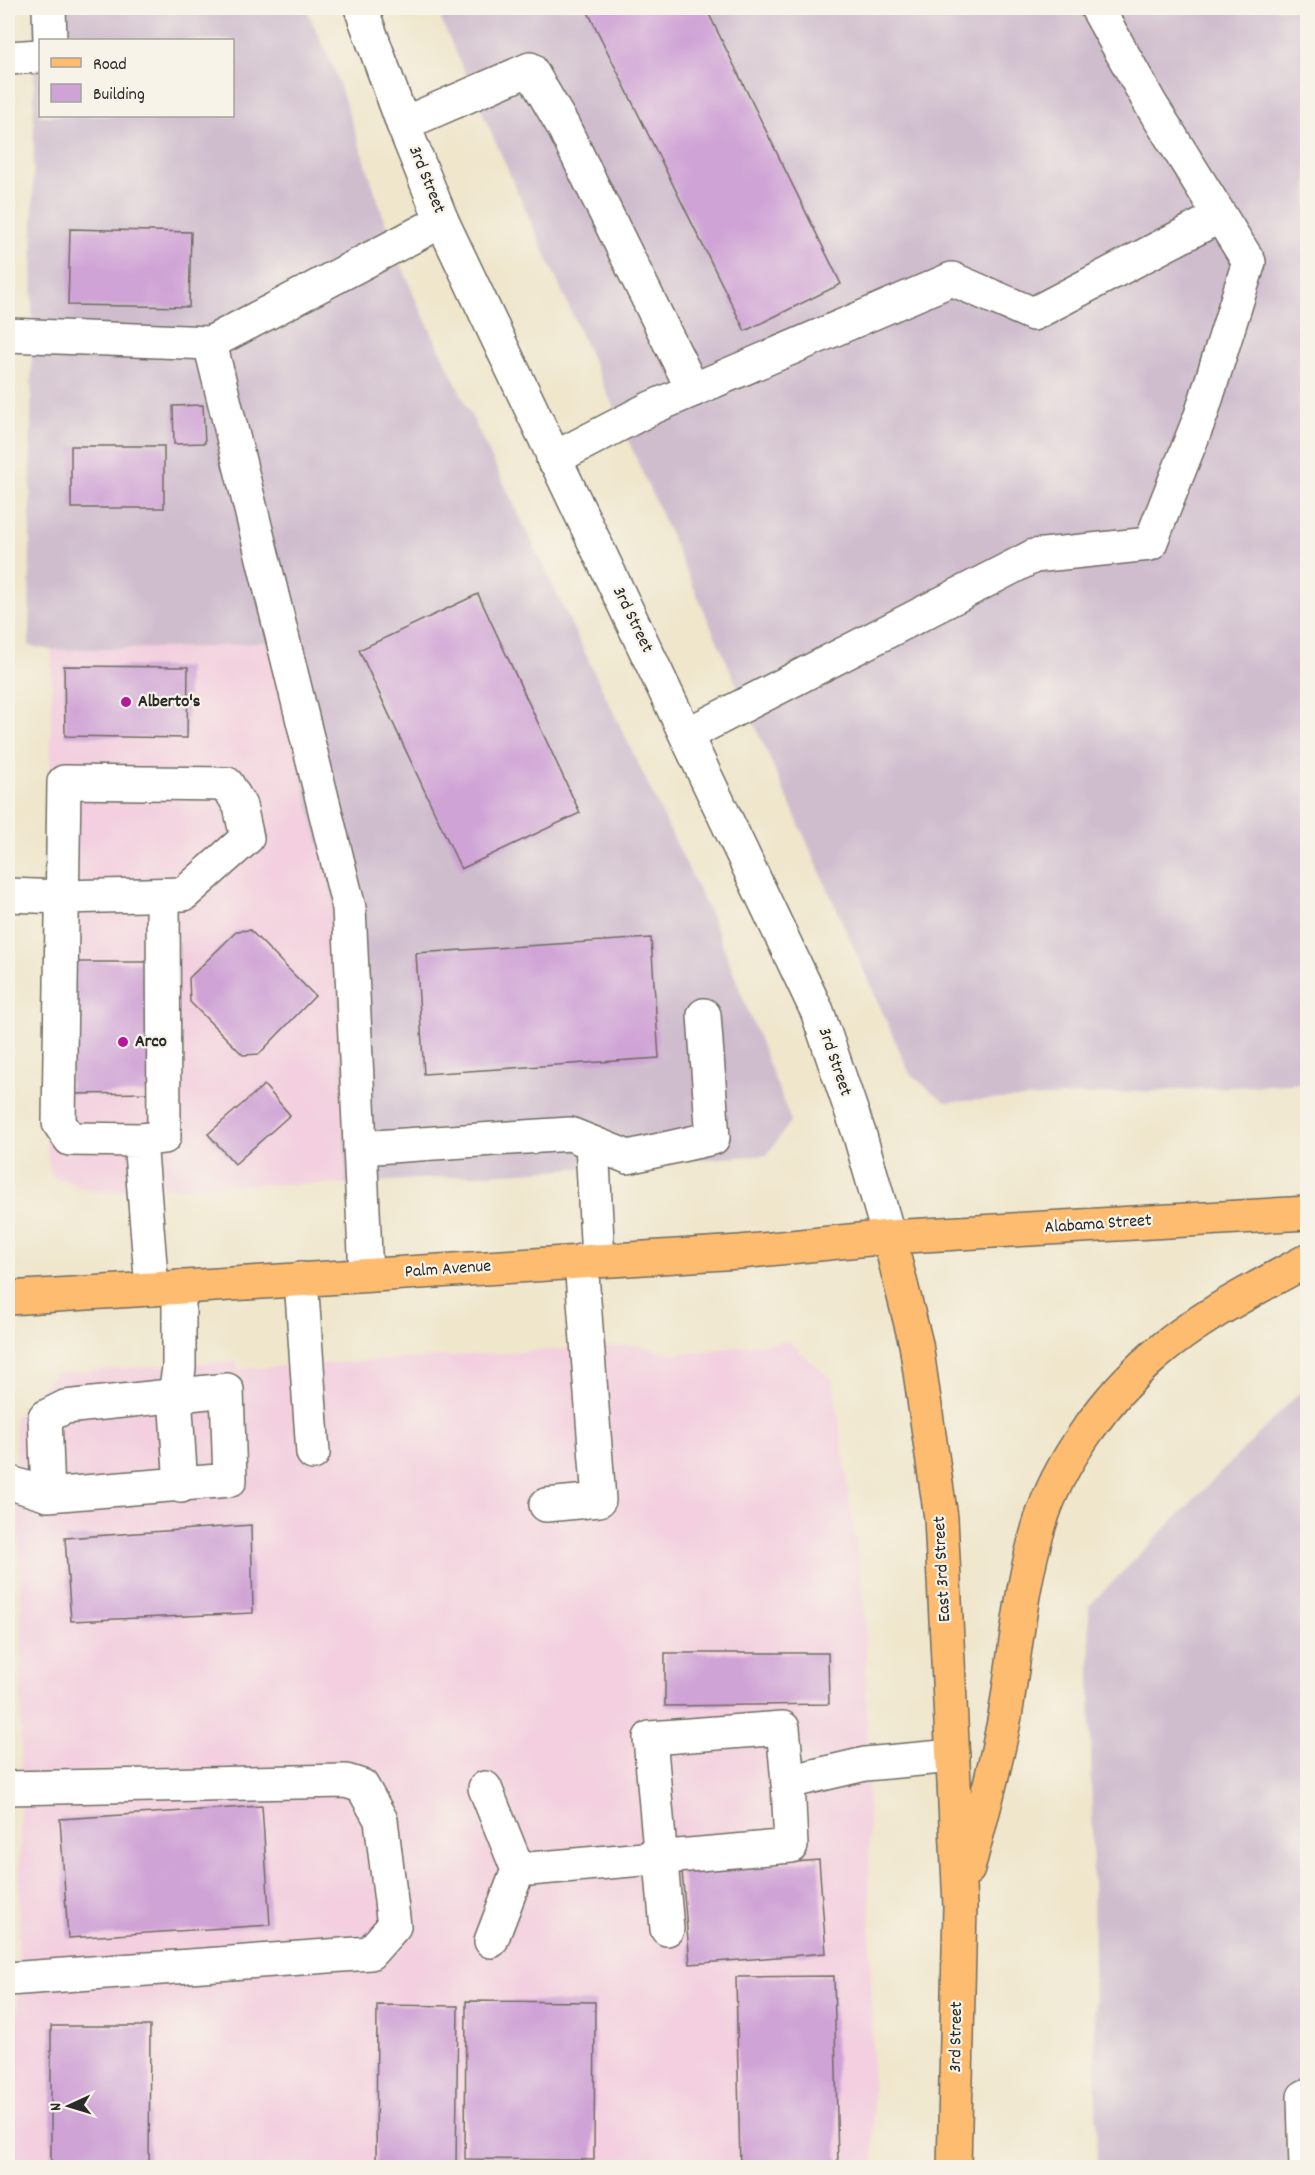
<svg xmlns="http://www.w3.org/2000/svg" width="1315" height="2175" viewBox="0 0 1315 2175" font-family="Dekko,sans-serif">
<rect width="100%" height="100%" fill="#f7f3e8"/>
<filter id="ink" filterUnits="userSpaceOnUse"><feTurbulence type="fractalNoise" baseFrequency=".0167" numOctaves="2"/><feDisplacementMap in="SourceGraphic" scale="12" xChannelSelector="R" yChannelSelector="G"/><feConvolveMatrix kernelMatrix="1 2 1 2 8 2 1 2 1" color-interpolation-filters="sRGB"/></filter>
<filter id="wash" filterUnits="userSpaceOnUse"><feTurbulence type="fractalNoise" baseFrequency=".008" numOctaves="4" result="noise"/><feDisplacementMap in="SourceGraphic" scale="24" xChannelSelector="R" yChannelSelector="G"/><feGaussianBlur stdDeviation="1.35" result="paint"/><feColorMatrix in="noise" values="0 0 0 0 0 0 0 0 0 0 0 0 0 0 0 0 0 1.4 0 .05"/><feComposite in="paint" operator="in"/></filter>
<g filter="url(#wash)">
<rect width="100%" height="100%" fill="#efe6cc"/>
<g fill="#f3cfdf">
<path d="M266,642L334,902L346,1184H236L94,1191L51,1176L46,1144L52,650L210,647Z"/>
<path d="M788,1341L833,1380L865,1611L874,2167L8,2168V2059L17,2026L20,1850L22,1633L15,1417L56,1373L237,1361L238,1369L634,1345L677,1354Z"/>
</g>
<g fill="#cfbdce" fill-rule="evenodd">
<path d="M35,8H306L334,69L386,224L414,296L712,918L791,1121L767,1155L346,1184L334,902L266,642L210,647L52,650L29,646ZM40,40H232V116H40Z"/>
<path d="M442,8H1307V1083L945,1102L910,1074L439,15Z"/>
<path d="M1307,1385V2167H1097L1089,1606Z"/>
</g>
<g id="blocks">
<g fill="#cfa3d6">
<path d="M586,8H706L841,284L745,331Z"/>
<path d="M70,229L191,232L189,307L68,305Z"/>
<path d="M203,405L205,443L174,444L173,406Z"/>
<rect x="71" y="446" width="93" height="62"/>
<path d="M478,594L580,813L461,869L359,650Z"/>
<path d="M64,666L188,667L187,738L65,736Z"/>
<path d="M250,930L315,996L259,1054L243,1055L190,1002L189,978L237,931Z"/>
<path d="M651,938L659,1058L424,1074L416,953Z"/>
<path d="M69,962H153L154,1093L70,1094Z"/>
<path d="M264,1085L290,1115L235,1164L208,1134Z"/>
<path d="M251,1525L253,1613L71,1621L65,1538Z"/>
<path d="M665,1653H828L829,1704L665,1706Z"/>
<path d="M262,1806L270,1925L68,1938L60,1819Z"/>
<path d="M819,1860L826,1953L690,1964L682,1871Z"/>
<path d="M834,1976L838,2166L740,2168L736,1977Z"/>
<path d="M466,2001L595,2002L594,2160L465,2159Z"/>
<path d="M377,2005L458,2006L456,2168H376Z"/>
<path d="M51,2026H150L149,2168H51Z"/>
</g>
</g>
</g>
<g filter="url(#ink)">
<use href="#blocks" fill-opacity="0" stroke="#706c63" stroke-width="1.5"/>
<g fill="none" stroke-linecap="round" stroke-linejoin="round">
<defs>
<g id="minor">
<path d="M49,8L50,40"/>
<path d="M361,8L403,124L442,221L817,1011L860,1136L889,1237"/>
<path d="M8,58L40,56"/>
<path d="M403,124L530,69L563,126L693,390"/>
<path d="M8,335L210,343L442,221"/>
<path d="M210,343L349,908L366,1275"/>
<path d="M553,459L651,408L952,279L1033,314L1220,216"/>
<path d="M688,734L1034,556L1150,544L1201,415L1249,262L1150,103L1097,8"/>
<path d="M8,895L62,897L184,894L247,838L240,806L227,784L64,782L59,1123L70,1139L140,1140L152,1289"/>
<path d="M140,1140L164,1137L163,895"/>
<path d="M592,1143L598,1260"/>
<path d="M360,1148L570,1134L628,1157L713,1138L704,1015"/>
<path d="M301,1279L313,1453"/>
<path d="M179,1287V1368L175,1395L181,1486"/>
<path d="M8,1482L48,1495L230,1480L227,1390L65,1407L45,1417L48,1495"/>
<path d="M546,1505L599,1500L581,1261"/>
<path d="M8,1788L346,1781L362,1786L381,1820L394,1926L370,1953L8,1979"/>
<path d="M485,1788L518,1870L791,1846L788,1782L865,1764L953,1756"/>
<path d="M667,1929L650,1738L783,1728L788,1782"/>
<path d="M491,1941L518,1870"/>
<path d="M1306,2168L1304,2097L1308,2095"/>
</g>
<g id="major">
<path d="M889,1237L916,1344L941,1518L960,1906L954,2168"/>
<path d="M8,1298L740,1252L889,1237L1308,1213"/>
<path d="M968,1869C981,1817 997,1764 1006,1710C1016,1648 1021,1584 1040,1523C1058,1463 1107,1396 1154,1356C1200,1316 1255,1289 1308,1260"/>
</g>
</defs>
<use href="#minor" stroke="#706c63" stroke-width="36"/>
<use href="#major" stroke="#706c63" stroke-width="36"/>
<use href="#minor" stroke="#fff" stroke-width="33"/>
<use href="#major" stroke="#fdbc6f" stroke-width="33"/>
</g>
</g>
<g fill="#b5179e" stroke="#f7f3e8" stroke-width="2">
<circle cx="126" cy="702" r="6"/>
<circle cx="123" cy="1042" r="6"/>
</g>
<g text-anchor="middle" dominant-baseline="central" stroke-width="4.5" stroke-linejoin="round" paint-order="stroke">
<g font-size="18" fill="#2b2b2b" stroke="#f7f3e8">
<text transform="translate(426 180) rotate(68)">3rd Street</text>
<text transform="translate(632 620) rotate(64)">3rd Street</text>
<text transform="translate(834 1062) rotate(71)">3rd Street</text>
<text transform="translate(1098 1225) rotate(-4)">Alabama Street</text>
<text transform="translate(448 1270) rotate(-4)">Palm Avenue</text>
<text transform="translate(943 1569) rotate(-93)">East 3rd Street</text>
<text transform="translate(957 2037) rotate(-89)">3rd Street</text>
</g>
<g font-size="18" font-weight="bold" fill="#2b2b2b" stroke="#f7f3e8" text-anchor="start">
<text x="138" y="702">Alberto's</text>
<text x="135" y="1042">Arco</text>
</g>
</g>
<rect width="1315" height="2175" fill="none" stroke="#f7f3e8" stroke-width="30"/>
<rect x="39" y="39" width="195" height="78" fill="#f7f3e8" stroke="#a5a39c" stroke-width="1.5"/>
<rect x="51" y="58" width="30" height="9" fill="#fdbc6f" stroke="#a5a39c" stroke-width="1.5"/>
<text x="93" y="69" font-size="18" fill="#2b2b2b">Road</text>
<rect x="51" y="84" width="30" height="18" fill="#cfa3d6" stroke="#a5a39c" stroke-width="1.5"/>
<text x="93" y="99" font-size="18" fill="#2b2b2b">Building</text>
<g transform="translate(69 2106) rotate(266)" stroke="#f7f3e8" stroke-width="4.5" paint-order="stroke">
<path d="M0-4.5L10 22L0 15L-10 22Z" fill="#2b2b2b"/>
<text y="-9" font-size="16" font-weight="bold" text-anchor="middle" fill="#2b2b2b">N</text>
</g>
</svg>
